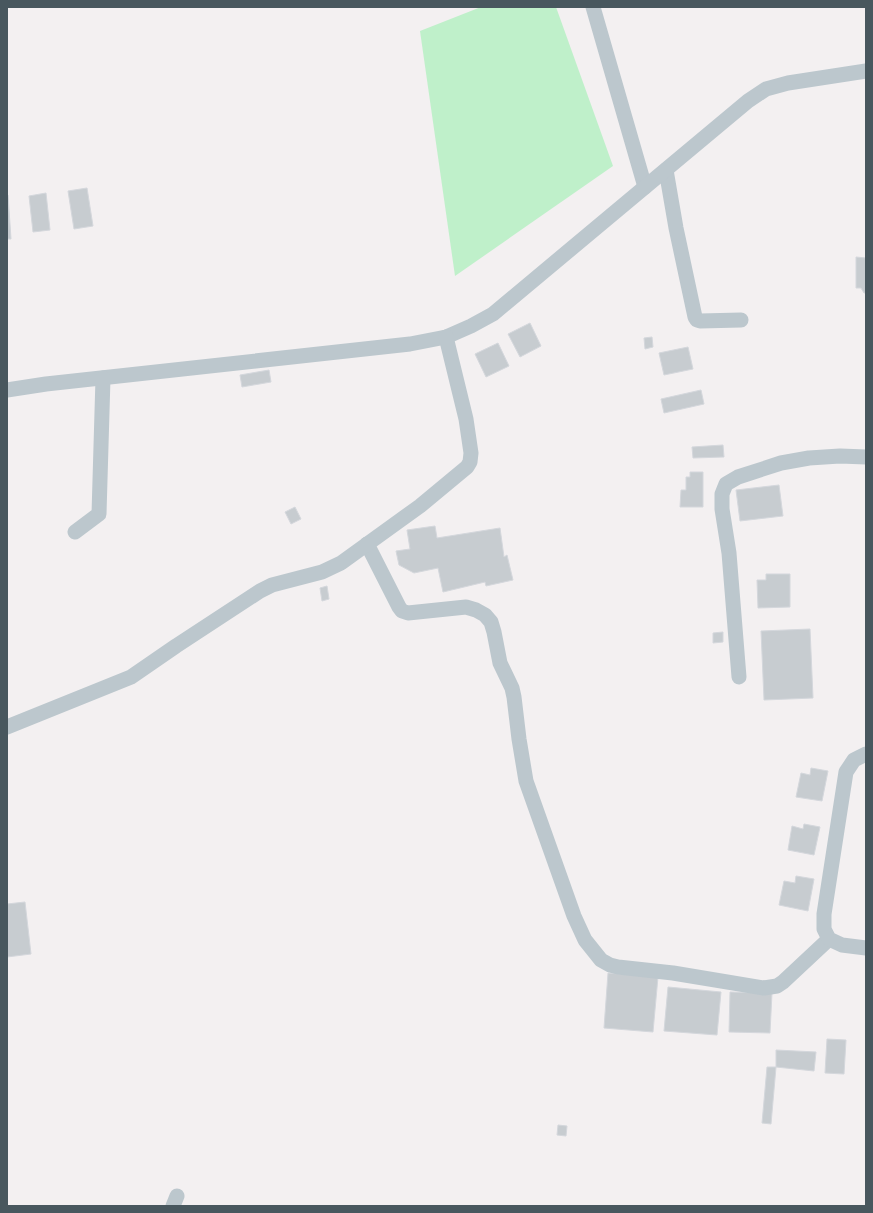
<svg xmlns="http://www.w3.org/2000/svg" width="873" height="1213" viewBox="0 0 873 1213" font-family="Jost,sans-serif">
<rect width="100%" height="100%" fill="#f3f0f1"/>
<path fill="#bff0ca" d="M481,7H556L613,166L455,276L420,31Z"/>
<g fill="#c7ccd0" stroke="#d4d7dc">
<path d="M87,188L93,226L74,229L68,191Z"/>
<path d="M46,193L50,230L33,232L29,196Z"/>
<path d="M7,195H8L11,239H7Z"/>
<path d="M856,257L866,258V293H864L861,288H856Z"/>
<path d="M530,323L541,346L520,357L508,334Z"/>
<path d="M652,337L653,347L645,349L644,338Z"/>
<path d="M498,343L509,366L486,377L475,354Z"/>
<path d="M688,347L693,369L664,375L659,353Z"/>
<path d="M269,370L271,382L242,387L240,375Z"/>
<path d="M701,390L704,404L664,413L661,399Z"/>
<path d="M723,445L724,457L693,458L692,447Z"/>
<path d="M690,472H703V507H680L681,490H686V477H690Z"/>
<path d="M779,485L783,516L740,521L736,490Z"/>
<path d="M295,507L301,519L291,524L285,512Z"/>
<path d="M435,526L437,538L500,528L504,557L507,555L513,580L486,586L485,582L443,592L438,568L414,573L399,565L396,551L410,549L407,530Z"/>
<path d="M766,574H790V607L758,608L757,580H766Z"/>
<path d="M327,586L329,599L322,601L320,588Z"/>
<path d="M810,629L813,698L764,700L761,631Z"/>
<path d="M723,632V642L713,643V633Z"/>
<path d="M811,768L828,771L822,801L796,797L801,773L810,775Z"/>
<path d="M804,824L820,827L814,855L788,850L792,826L803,829Z"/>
<path d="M796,876L814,879L808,911L779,905L784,881L795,883Z"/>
<path d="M25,902L31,954L7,957V904Z"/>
<path d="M608,973L658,977L653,1032L604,1028Z"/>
<path d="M668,987L721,992L717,1035L664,1031Z"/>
<path d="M730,992L772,993L770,1033L729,1032Z"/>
<path d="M827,1039L846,1040L844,1074L825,1073Z"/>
<path d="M776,1050L816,1052L814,1071L776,1067Z"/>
<path d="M767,1067H776L771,1124L762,1123Z"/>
<path d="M558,1125L567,1126L566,1136L557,1135Z"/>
</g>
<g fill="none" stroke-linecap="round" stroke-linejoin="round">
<g stroke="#bcc7cd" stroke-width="15">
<path d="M593,7L645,187"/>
<path d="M666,170L676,228L695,317L697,320L700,321L741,320"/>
<path d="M7,390L46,384L410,344L446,337L471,326L493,314L748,101L766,89L788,83L866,71"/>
<path d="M75,532L99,514L103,378"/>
<path d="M367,544L399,607L402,611L408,613L466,607L476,610L485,615L491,622L494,632L500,663L512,688L514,697L519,739L526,781L574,916L585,940L601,960L610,965L618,967L673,973L764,988L777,986L783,982L829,939"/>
<path d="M739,677L729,553L722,509V494L726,484L738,477L781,463L809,458L840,456L866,457"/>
<path d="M7,727L131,677L176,646L260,591L272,585L322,572L341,563L420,506L467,467L470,462L471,453L466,419L446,337"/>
<path d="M866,754L854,760L846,772L824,914V929L829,939L842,945L866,948"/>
<path d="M173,1206L177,1196"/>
</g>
</g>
<rect width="873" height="1213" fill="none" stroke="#48575e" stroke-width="16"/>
</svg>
